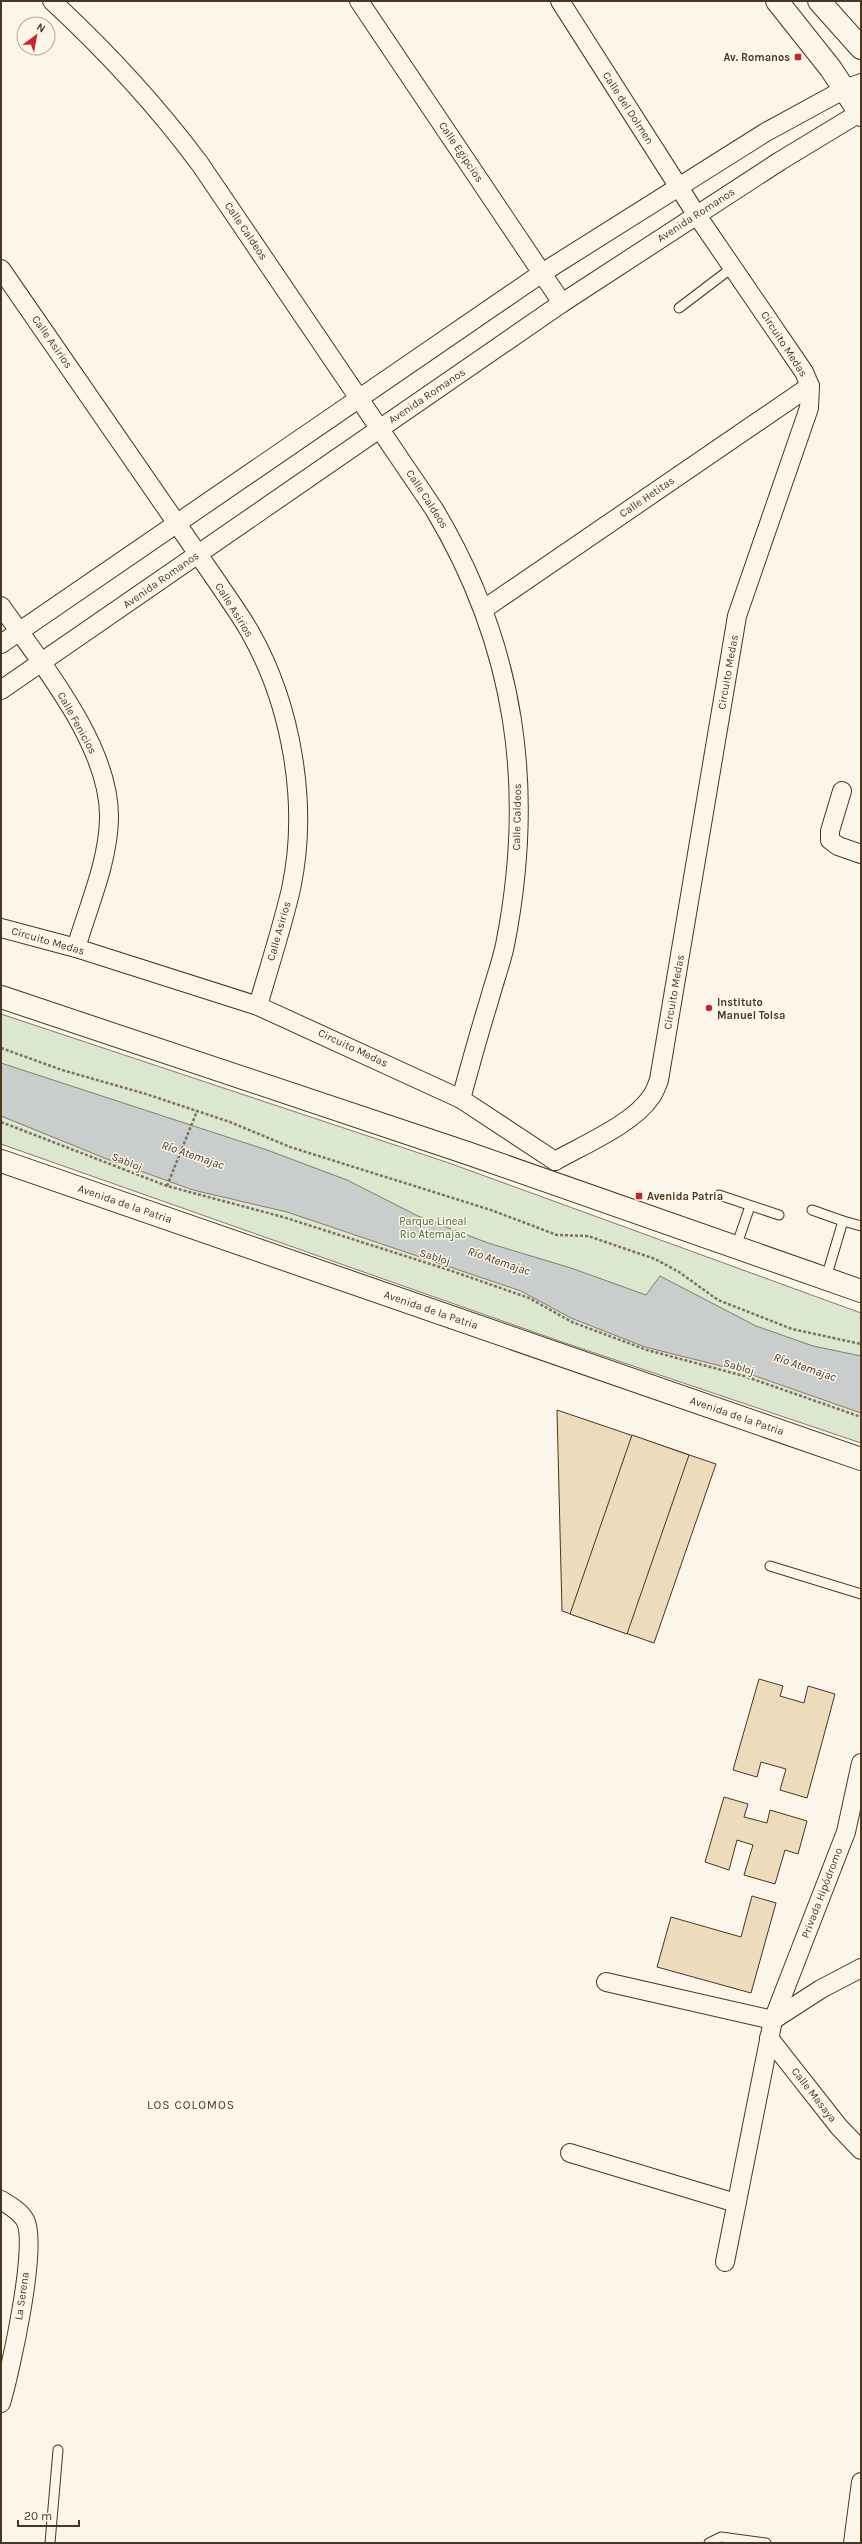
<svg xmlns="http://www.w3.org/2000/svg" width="862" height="2544" viewBox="0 0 862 2544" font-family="Karla,sans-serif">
<rect width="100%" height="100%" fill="#fbf6e9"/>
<path fill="#dce7d0" stroke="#887966" d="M1,1014L449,1163L861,1313V1443L562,1342L1,1144Z"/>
<path fill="#c9cecd" stroke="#887966" d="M1,1063L267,1150L347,1180L418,1216L488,1243L571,1268L646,1295L660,1276L756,1326L813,1346L861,1356V1413L741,1371L645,1347L571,1318L521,1291L287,1212L193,1190L107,1159L1,1116Z"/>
<g fill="#ecdcbc" stroke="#4a3520">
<path d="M557,1410L716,1464L654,1643L562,1611Z"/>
<path d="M632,1435L689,1455L627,1634L570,1614Z"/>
<path d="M759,1679L783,1686L780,1696L804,1703L808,1686L835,1694L807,1798L780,1790L786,1769L761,1762L757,1777L733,1770Z"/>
<path d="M724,1797L748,1804L744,1817L767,1823L770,1810L807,1821L798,1854L785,1850L775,1884L744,1875L753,1845L737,1840L729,1870L705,1862Z"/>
<path d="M752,1896L776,1903L751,1993L657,1967L671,1917L741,1937Z"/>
</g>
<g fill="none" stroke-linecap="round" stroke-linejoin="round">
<defs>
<g id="service">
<path d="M679,308L733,267"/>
<path d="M719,1195L779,1215"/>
<path d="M812,1210L843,1221L826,1278"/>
<path d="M843,1221L861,1226"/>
<path d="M736,1247L750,1206"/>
<path d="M770,1566L861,1594"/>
<path d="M50,2543L58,2450"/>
<path d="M709,2543L721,2537L766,2543"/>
</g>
<g id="minor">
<path d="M52,1C106,51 156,105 200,164L434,509C516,646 536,788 505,945C501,964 494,982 489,1001C479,1033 470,1066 461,1099"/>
<path d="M359,1L562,303"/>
<path d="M1,269L220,586C230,601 241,616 250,632C292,706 309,805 291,889C282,928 269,967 258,1006"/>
<path d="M1,606C41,663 111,747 109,819C108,863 88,907 76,948"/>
<path d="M484,609L810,386"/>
<path d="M1,644L542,273L766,132L845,89L861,83"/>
<path d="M1,690L562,303L780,161L861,112"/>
<path d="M842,791L830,831V840L838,846L861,854"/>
<path d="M1,928L76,948L258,1006L461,1099L555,1161"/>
<path d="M555,1161C583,1145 633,1124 651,1097C655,1092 657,1085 659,1080L737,616L809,408L810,386L804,372L696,214L560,1"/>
<path d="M606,1982L773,2020L821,1989L861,1968"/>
<path d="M769,2038L839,2127L861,2150"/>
<path d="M570,2153L736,2203"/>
<path d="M1,2200C9,2205 20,2211 25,2220C39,2243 10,2373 1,2403"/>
<path d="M725,2262L773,2020L846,1832L861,1763"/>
<path d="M853,2543L861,2482"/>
</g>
<g id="secondary">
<path d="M777,1L831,69L861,115"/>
<path d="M819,1L861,48"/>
</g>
<g id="primary">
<path d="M1,997L470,1154L861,1291"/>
<path d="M1,1161L861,1459"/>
</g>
</defs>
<use href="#service" stroke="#4a3520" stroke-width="11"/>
<use href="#minor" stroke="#4a3520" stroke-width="20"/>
<use href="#secondary" stroke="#4a3520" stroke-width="24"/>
<use href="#primary" stroke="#4a3520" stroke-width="24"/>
<g stroke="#7f6f5c" stroke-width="2.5" stroke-dasharray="3 2" stroke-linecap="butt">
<path d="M1,1048L62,1070L146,1094L230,1122L290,1147L491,1210L557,1235L588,1236L655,1259L679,1272L718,1300L792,1329L861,1344"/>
<path d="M1,1122L167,1186L283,1217L449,1270L529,1298L572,1322L647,1350L744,1376L861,1417"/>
<path d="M167,1186L197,1111"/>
</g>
<use href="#service" stroke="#fbf6e9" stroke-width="9"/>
<use href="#minor" stroke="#fbf6e9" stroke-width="18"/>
<use href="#secondary" stroke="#fbf6e9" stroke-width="22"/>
<use href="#primary" stroke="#fbf6e9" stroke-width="22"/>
</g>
<g fill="#c62828" stroke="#fbf6e9" stroke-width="1.5">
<rect x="794" y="53" width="8" height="8" rx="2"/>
<circle cx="709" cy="1008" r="4"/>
<rect x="635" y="1192" width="8" height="8" rx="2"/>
</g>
<g text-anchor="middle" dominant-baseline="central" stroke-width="3" stroke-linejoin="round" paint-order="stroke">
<g font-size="11" font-weight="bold" fill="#4a3520" stroke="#fbf6e9" text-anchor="start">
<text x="790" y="57" text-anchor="end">Av. Romanos</text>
<text x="717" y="1002">Instituto<tspan x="717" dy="13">Manuel Tolsa</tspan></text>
<text x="647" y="1196">Avenida Patria</text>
</g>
<g font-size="11" fill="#4a3520" stroke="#fbf6e9">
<text transform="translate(628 108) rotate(57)">Calle del Dolmen</text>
<text transform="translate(461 152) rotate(56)">Calle Egipcios</text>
<text transform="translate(696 215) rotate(-33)">Avenida Romanos</text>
<text transform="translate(246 231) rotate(56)">Calle Caldeos</text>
<text transform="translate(52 342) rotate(55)">Calle Asirios</text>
<text transform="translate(784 344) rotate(57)">Circuito Medas</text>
<text transform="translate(427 396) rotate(-34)">Avenida Romanos</text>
<text transform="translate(647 497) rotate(-34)">Calle Hetitas</text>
<text transform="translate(427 499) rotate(57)">Calle Caldeos</text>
<text transform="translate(161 580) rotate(-35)">Avenida Romanos</text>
<text transform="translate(234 610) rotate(58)">Calle Asirios</text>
<text transform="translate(728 672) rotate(-80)">Circuito Medas</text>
<text transform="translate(77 723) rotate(61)">Calle Fenicios</text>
<text transform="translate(517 817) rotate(-89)">Calle Caldeos</text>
<text transform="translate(279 931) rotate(-74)">Calle Asirios</text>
<text transform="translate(48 941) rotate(16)">Circuito Medas</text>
<text transform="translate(674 992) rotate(-80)">Circuito Medas</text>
<text transform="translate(353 1048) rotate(25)">Circuito Medas</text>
<text transform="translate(127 1162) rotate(22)">Sabloj</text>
<text transform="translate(125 1204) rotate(19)">Avenida de la Patria</text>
<text transform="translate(435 1257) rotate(17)">Sabloj</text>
<text transform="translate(431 1310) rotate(19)">Avenida de la Patria</text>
<text transform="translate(739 1367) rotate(17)">Sabloj</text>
<text transform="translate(737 1416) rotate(19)">Avenida de la Patria</text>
<text transform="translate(822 1893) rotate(-69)">Privada Hipódromo</text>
<text transform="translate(814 2095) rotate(52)">Calle Masaya</text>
<text transform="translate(22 2296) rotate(-82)">La Serena</text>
</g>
<g font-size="11" fill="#436837" stroke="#fbf6e9">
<text x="433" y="1221">Parque Lineal<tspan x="433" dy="13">Rio Atemajac</tspan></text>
</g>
<g font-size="12" font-style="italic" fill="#4a3520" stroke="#fbf6e9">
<text transform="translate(193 1155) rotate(19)">Río Atemajac</text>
<text transform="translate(499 1261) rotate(19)">Río Atemajac</text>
<text transform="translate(805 1367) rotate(19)">Río Atemajac</text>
</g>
<g font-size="12" letter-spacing="1" fill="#4a3520" stroke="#fbf6e9">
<text x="191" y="2105">LOS COLOMOS</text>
</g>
</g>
<rect width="862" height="2544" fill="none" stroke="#4a3520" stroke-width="4"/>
<g transform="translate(36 36) rotate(32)"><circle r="19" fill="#fbf6e9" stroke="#b4a999"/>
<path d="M0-3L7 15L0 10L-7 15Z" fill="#c62828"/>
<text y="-6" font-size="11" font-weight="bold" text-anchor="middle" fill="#4a3520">N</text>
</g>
<path d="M18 2520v6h61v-6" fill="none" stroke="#4a3520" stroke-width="2"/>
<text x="24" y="2520" font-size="12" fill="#4a3520" stroke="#fbf6e9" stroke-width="3" paint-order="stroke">20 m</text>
</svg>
